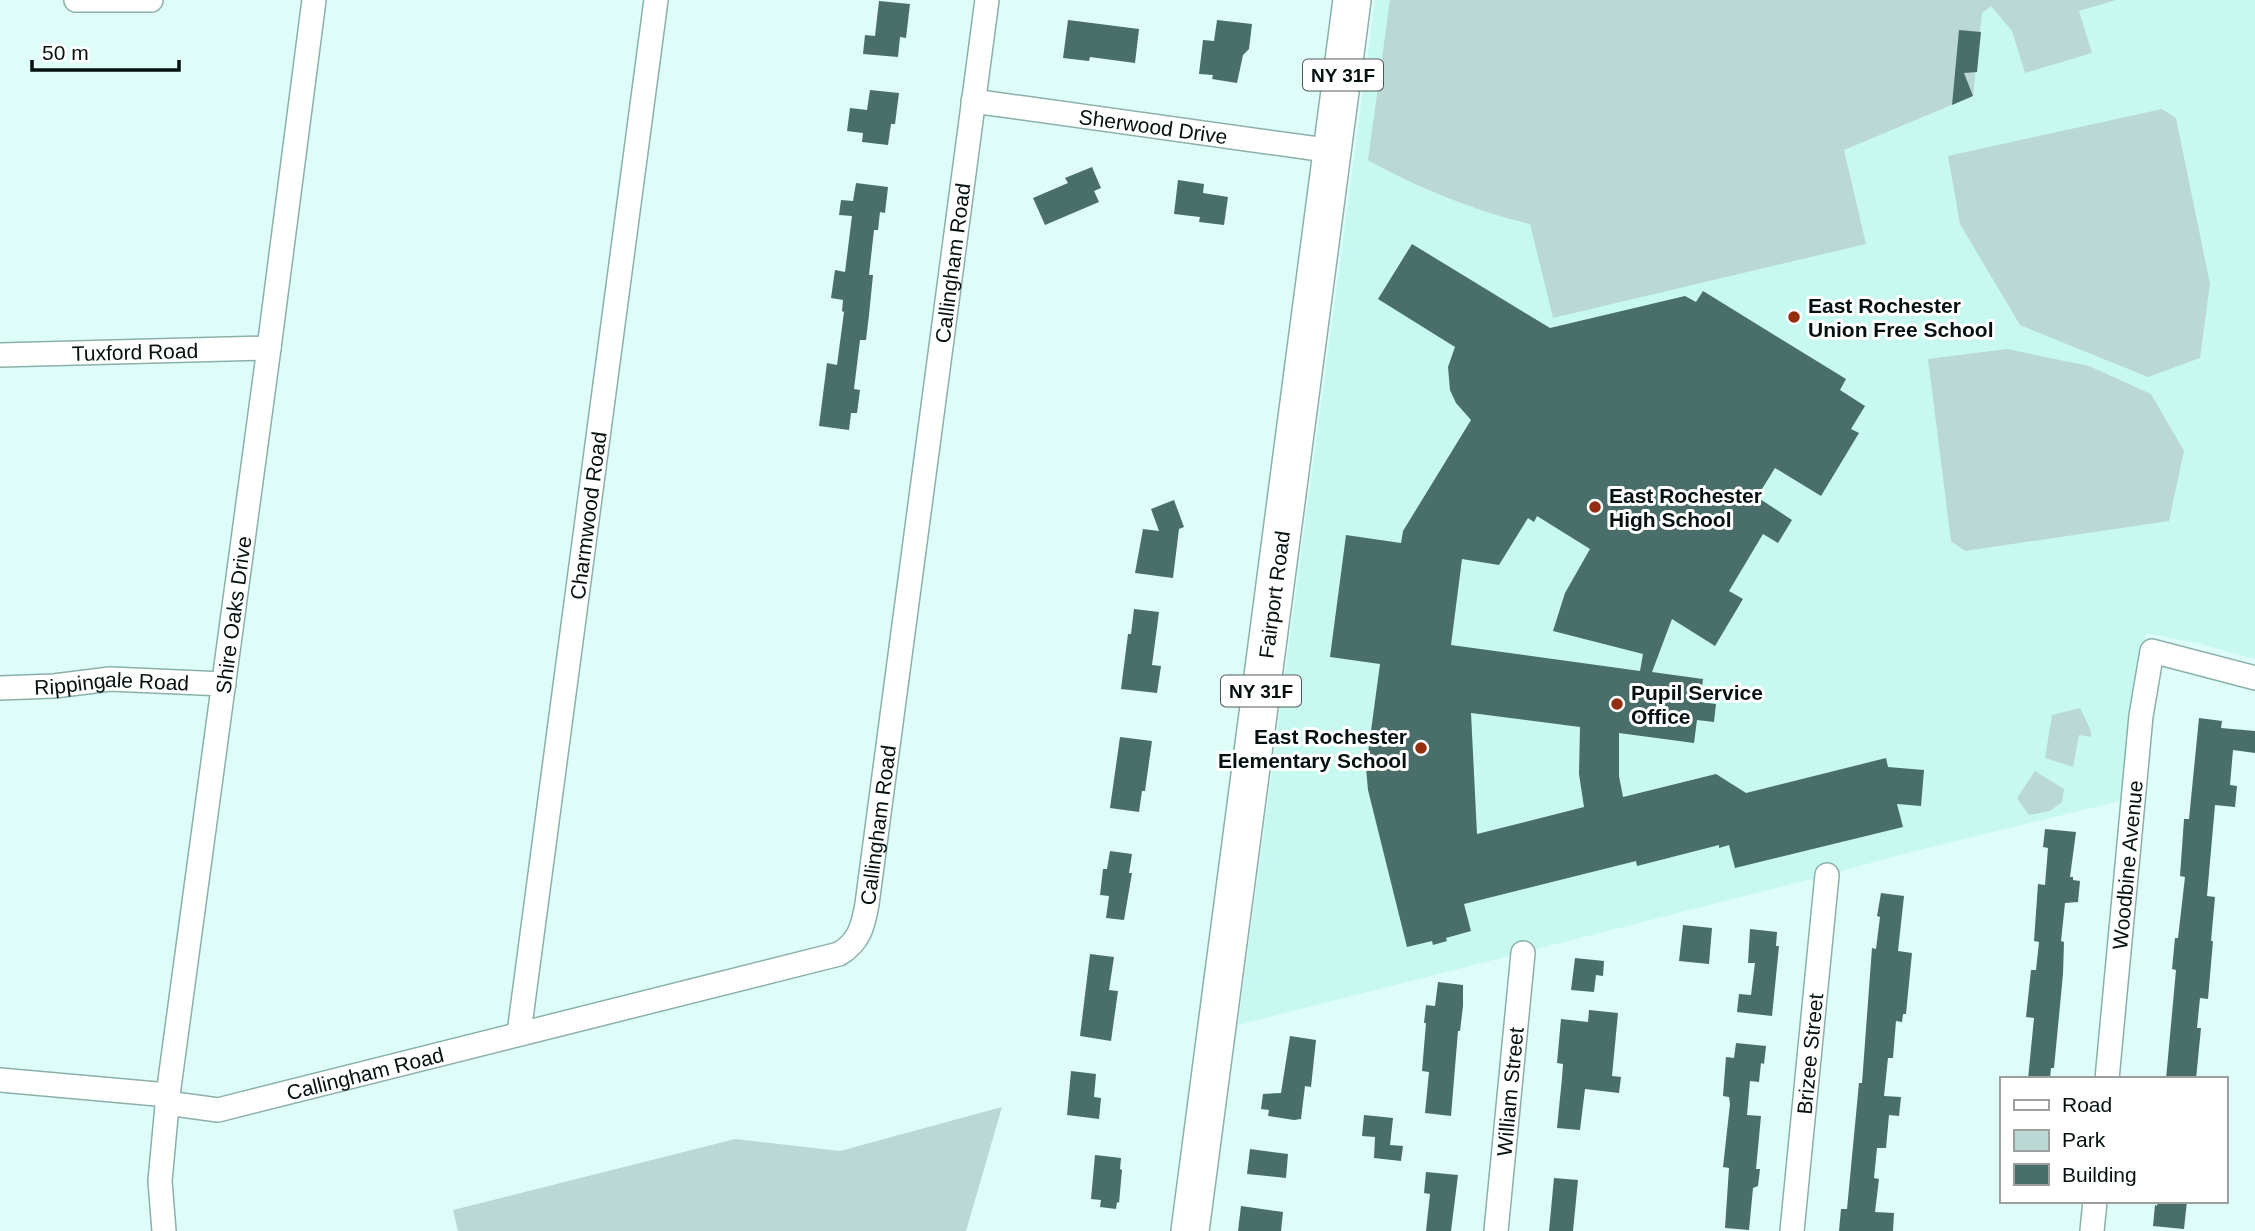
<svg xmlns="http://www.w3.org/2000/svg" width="2255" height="1231" viewBox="0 0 2255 1231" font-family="Helvetica,sans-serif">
<rect width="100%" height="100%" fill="#defdf8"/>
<path fill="#c7f9f1" d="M1375,0H2255V659L2201,644L2146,633L2133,687L2124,800L1907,853L1827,875L1238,1025Z"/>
<g fill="#bbd9d4">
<path d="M1390,0H2116L2079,11L2092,53L2025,73L2012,31L1991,6L1982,13L1973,96L1844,150L1866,244L1553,318L1530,224C1478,212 1415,187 1368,160Z"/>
<path d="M2162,109L2176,118L2210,284L2200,358L2148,377L2020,325L1960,224L1948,156Z"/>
<path d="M2007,349L2089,366L2151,394L2184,451L2169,521L1965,551L1951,541L1928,359Z"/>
<path d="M2080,708L2091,731V737L2079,735L2073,767L2045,758L2052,715Z"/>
<path d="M2035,771L2064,789L2062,802L2050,811L2029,815L2017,798Z"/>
<path d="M1002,1107L966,1231H458L453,1210L735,1139L840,1151Z"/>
</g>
<g fill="#4a6e69" fill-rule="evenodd">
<path d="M879,1L910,4L906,38L900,37L898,57L863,54L865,35L875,36Z"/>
<path d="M1068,20L1139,29L1135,63L1090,57L1089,61L1063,58Z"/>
<path d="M1217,20L1252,24L1249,49L1243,55L1237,83L1212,79L1213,75L1199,74L1203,40L1214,41Z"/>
<path d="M1959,30L1981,32L1977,72L1964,73L1973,96L1952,105Z"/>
<path d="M870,90L899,93L895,124H891L888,145L862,142L863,133L847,131L850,108L867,110Z"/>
<path d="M1092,167L1101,188L1094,191L1099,202L1045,225L1033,198L1068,183L1065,178Z"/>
<path d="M1178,180L1204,184L1203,193L1228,197L1224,225L1199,222L1200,217L1174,214Z"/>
<path d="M856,183L888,187L885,213L880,212L878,230H874L869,275H873L869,315L866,340H860L854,389L860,390L857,413H851L849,430L819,426L827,363L837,365L844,312L842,311L843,300L831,298L835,270L845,272L852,216L839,215L841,200L853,201Z"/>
<path d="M1412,244L1550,328L1685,296L1696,302L1703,291L1846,379L1840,390L1865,406L1851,429L1859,433L1821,496L1775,468L1757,497L1792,520L1778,543L1763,534L1729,591L1743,599L1715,646L1672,619L1652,672L1703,679L1700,702L1716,704L1714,722L1697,720L1694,743L1619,733V776L1623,797L1716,774L1746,793L1886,758L1888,767L1924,770L1921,806L1897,804L1903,827L1735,868L1729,845L1719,848V845L1637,866L1636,861L1464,904L1471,931L1446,938L1447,941L1433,945L1432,941L1407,947L1368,790L1366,768L1380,664L1330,657L1346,535L1401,543L1403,531L1471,420L1456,403L1450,390L1448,367L1455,347L1378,299ZM1537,516L1590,549L1565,593L1553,631L1643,654L1640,671L1451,645L1462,559L1499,565L1528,518L1534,522ZM1471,713L1580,727L1579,774L1584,807L1477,834Z"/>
<path d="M1174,500L1184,527L1179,529L1173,578L1135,573L1143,529L1159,531L1151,509Z"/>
<path d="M1134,609L1159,612L1152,665L1161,666L1157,693L1121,689L1128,634H1131Z"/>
<path d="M2199,718L2222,721L2221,728L2255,731V753L2233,750L2230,785L2237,786L2235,807L2215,805L2207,896L2215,897L2211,941H2213L2208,999L2200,998L2197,1028H2201L2196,1079H2166L2176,970L2172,969L2175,938H2178L2185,877L2180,876L2184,819H2189Z"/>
<path d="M1120,737L1152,741L1145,791H1142L1139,812L1110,808Z"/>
<path d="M2045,829L2076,832L2070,877H2073V880L2080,881L2078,902L2065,903L2061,941L2064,942L2063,974L2054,1068H2051L2050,1079H2028L2034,1018L2026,1017L2031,970H2036L2039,942L2034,941L2038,884L2045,885L2048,848L2043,847Z"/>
<path d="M1110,851L1132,854L1129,873H1132L1124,920L1106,918L1109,896L1100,895L1103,869H1107Z"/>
<path d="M1881,893L1904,896L1898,951L1912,953L1906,1014H1903L1902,1022L1896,1021L1893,1058H1888L1884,1096L1901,1097L1899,1116L1889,1115L1886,1148H1877L1874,1178L1879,1179L1875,1212L1894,1213L1893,1231H1839L1841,1209H1847L1859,1083H1862L1872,948L1876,949L1880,917L1877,916Z"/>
<path d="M1683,925L1712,928L1709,964L1679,961Z"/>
<path d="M1750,929L1777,932L1776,946H1779L1772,1016L1737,1012L1739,994L1751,995L1755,963H1748Z"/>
<path d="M1090,954L1114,957L1109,990L1118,991L1111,1041L1080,1036Z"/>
<path d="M1575,958L1604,961L1603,976L1596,975L1594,992L1571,990Z"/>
<path d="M1438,982L1463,985V1006L1460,1031H1458L1451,1116L1425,1113L1429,1072L1422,1071L1426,1023H1424L1426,1005L1435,1006Z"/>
<path d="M1589,1010L1618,1013L1612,1076L1621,1077L1619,1093L1585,1089L1580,1130L1557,1128L1562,1078L1563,1064L1557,1063L1561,1019L1588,1022Z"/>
<path d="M1290,1036L1316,1040L1311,1087L1305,1086L1301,1119L1294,1120L1268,1116L1269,1110L1261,1109L1263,1094L1281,1093Z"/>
<path d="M1736,1043L1766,1046L1764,1064L1761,1063L1759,1082L1750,1081L1747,1115L1761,1116L1756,1169H1760L1758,1186L1753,1188L1749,1230L1725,1228L1729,1168L1723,1167L1730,1104L1729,1097L1723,1096L1726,1057L1734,1058Z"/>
<path d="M1071,1071L1096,1074L1094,1097L1101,1098L1099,1119L1067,1115Z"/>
<path d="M1364,1115L1393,1118L1390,1145L1403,1146L1401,1161L1374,1158L1375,1137L1362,1136Z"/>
<path d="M1250,1149L1288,1154L1286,1178L1247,1174Z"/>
<path d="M1095,1155L1121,1158L1120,1169L1122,1170L1119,1203L1117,1202L1116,1209L1100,1207L1101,1200L1091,1199Z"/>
<path d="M1426,1172L1458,1175L1451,1231H1426L1430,1194L1424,1193Z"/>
<path d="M1554,1178L1578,1180L1573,1231H1549Z"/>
<path d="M2158,1201H2187L2184,1229L2153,1226L2155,1205L2157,1206Z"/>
<path d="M1241,1206L1283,1212L1281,1231H1238Z"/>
</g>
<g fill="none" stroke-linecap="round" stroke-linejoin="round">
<defs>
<g id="street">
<path d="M76,0H151"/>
<path id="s1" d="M973,101L1333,151"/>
<path id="s2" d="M0,355L269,348"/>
<path id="s3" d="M0,688L54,686L110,679L224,684"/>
<path id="s4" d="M519,1033L656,0"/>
<path id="s5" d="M2107,1079L2141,716L2152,651L2255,678"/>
<path d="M0,1080L168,1095"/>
<path id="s6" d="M167,1103L218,1110L839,954C859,942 863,927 867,904L987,0"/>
<path id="s7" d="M164,1231L160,1181L168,1095L269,348L314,0"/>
<path id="s8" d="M1496,1231L1523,953"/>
<path id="s9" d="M1792,1231L1827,875"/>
<path d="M2092,1231L2095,1201"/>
</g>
<g id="primary">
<path id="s10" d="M1190,1231L1352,0"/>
</g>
</defs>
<use href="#street" stroke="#8ab0aa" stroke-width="26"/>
<use href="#primary" stroke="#8ab0aa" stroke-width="40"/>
<use href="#street" stroke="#fff" stroke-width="23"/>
<use href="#primary" stroke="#fff" stroke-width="37"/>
</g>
<g fill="#952d11" stroke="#fff" stroke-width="2.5">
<circle cx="1794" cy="317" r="7"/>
<circle cx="1595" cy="507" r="7"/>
<circle cx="1617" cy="704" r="7"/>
<circle cx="1421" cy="748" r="7"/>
</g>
<g text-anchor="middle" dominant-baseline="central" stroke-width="6" stroke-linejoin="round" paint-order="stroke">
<g fill="#fff" stroke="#4f5858" stroke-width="2">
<rect x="1303" y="59.5" width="80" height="31" rx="5"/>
<rect x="1221" y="675.5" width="80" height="31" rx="5"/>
</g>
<g font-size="19" font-weight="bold" fill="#041110">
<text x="1343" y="75">NY 31F</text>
<text x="1261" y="691">NY 31F</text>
</g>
<g font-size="21" fill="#041110" stroke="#fff">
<text stroke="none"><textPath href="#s1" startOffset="182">Sherwood Drive</textPath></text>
<text stroke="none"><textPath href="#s6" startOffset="1398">Callingham Road</textPath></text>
<text stroke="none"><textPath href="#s2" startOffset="135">Tuxford Road</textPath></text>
<text stroke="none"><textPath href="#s4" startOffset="522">Charmwood Road</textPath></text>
<text stroke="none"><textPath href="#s10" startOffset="642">Fairport Road</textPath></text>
<text stroke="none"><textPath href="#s7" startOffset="621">Shire Oaks Drive</textPath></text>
<text stroke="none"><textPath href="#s3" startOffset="112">Rippingale Road</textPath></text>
<text stroke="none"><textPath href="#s6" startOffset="831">Callingham Road</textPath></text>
<text stroke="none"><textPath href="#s5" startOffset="215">Woodbine Avenue</textPath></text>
<text stroke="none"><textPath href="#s9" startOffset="178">Brizee Street</textPath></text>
<text stroke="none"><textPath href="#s6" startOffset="203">Callingham Road</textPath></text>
<text stroke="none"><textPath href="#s8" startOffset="140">William Street</textPath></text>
</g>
<g font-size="21" font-weight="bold" fill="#041110" stroke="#fff" text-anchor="start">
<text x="1808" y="305">East Rochester<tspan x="1808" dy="24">Union Free School</tspan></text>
<text x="1609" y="495">East Rochester<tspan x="1609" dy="24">High School</tspan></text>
<text x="1631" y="692">Pupil Service<tspan x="1631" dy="24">Office</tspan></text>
<text x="1407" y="736" text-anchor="end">East Rochester<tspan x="1407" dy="24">Elementary School</tspan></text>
</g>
</g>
<rect x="2000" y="1077" width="228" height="126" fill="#ffffff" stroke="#9ba09f" stroke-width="2"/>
<rect x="2014" y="1100" width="35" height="10" fill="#ffffff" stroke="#9ba09f" stroke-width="2"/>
<text x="2062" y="1112" font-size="21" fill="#041110">Road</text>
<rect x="2014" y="1130" width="35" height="21" fill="#bbd9d4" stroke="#9ba09f" stroke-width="2"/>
<text x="2062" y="1147" font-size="21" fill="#041110">Park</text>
<rect x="2014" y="1164" width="35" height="21" fill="#4a6e69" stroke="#9ba09f" stroke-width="2"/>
<text x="2062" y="1182" font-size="21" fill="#041110">Building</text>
<path d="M32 60v10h147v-10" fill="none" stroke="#041110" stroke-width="3.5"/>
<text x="42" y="60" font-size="21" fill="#041110" stroke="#ffffff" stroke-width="5" paint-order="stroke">50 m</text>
</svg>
